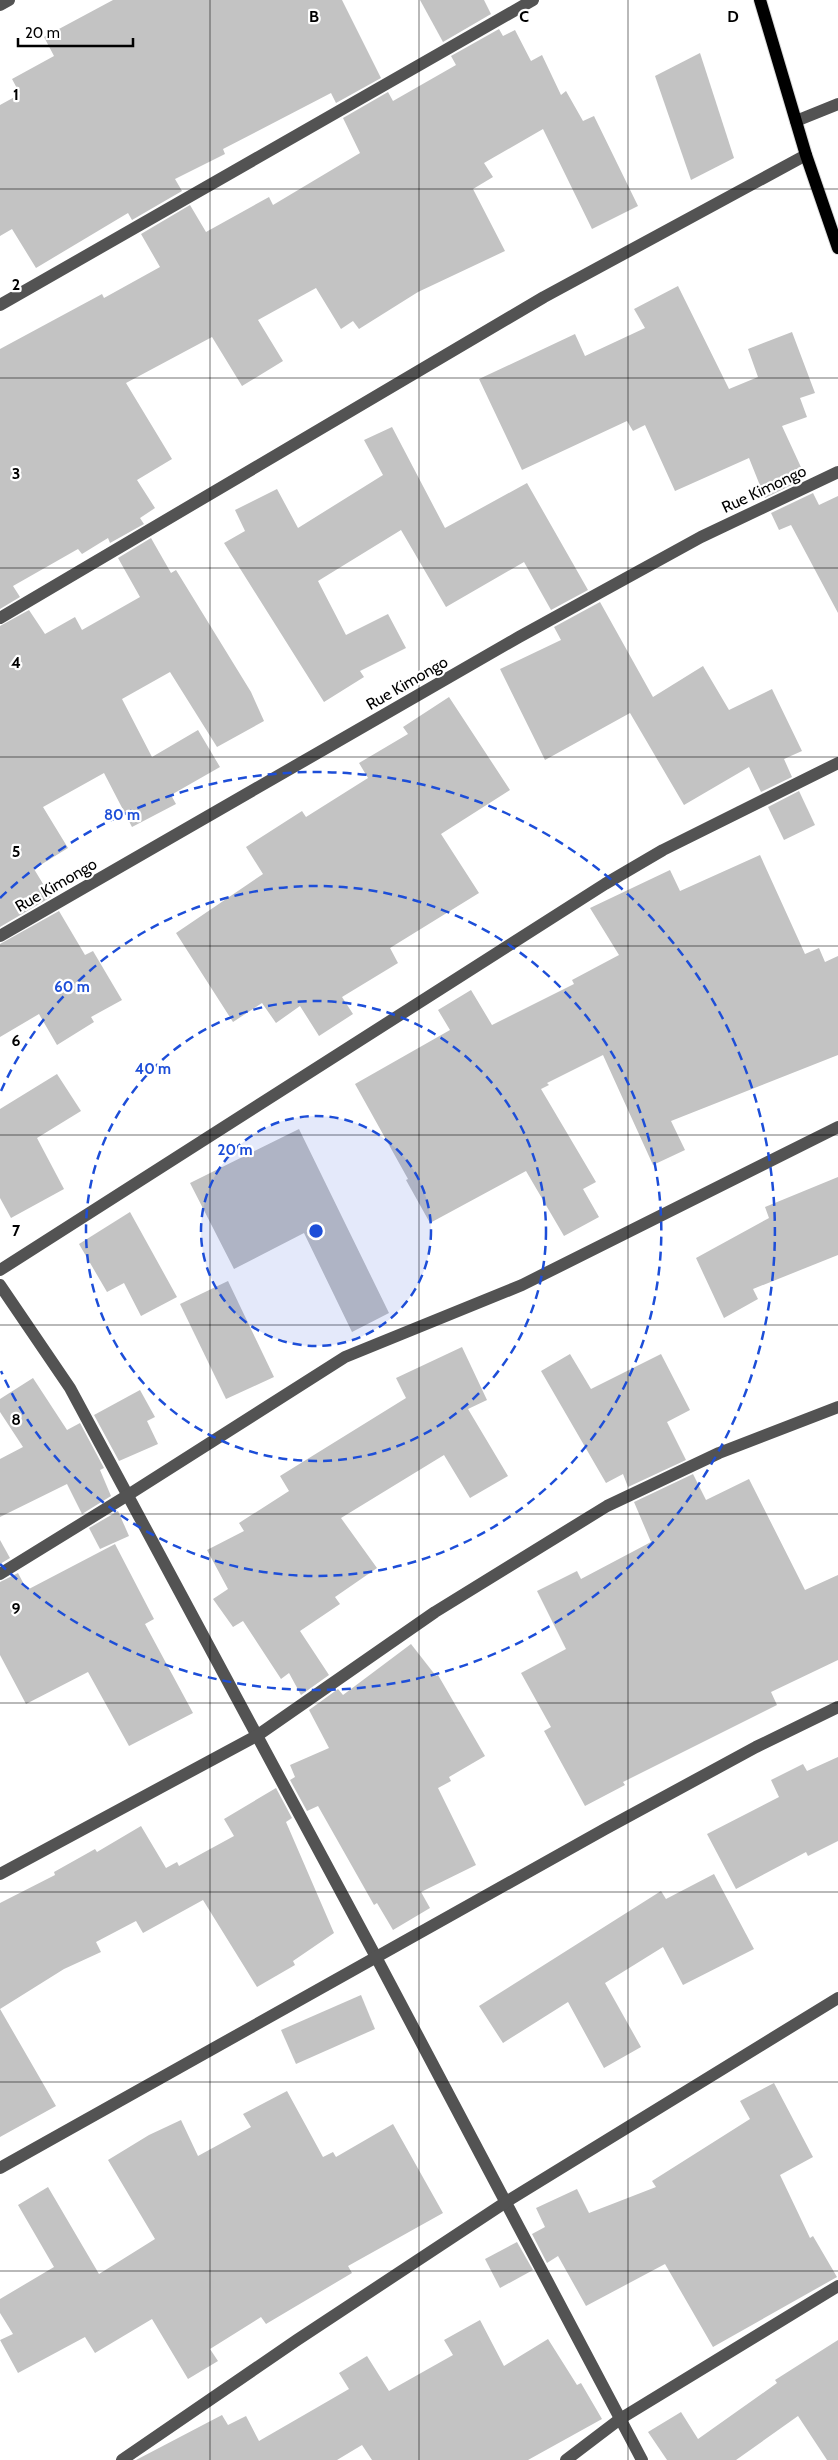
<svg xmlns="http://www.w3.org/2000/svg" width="838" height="2460" viewBox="0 0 838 2460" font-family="Cabin,sans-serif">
<rect width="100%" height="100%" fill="#fff"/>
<g fill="#c3c3c3">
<path d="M113,0H342L381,78L336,103L331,93L223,149L225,154L175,179L182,191L132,220L128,213L36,268L12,229L0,236V105L20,94L12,79L54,56L44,37Z"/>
<path d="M420,0H484L491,14L443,42Z"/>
<path d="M499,29L503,36L515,30L531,61L542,55L561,95L566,91L583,121L594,116L638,206L592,229L543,129L484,163L493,177L473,189L505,251L418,292L359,329L353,321L341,329L316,288L258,320L283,361L242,386L212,337L126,383L172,459L137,480L155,508L140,518L144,524L110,543L108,538L82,554L78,549L13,586L20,597L0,609V349L102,294L104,298L160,267L141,234L190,205L206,232L269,197L273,205L360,153L343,118L388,92L393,101L456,65L451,56Z"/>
<path d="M700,53L734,158L691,180L655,76Z"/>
<path d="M678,286L729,389L758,377L748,349L792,332L815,393L800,398L807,417L782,426L806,478L765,498L749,458L675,491L645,425L633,431L627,421L522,470L479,379L575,334L585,356L645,328L634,309Z"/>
<path d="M392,427L445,528L527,483L588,590L551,610L524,562L446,607L401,530L318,581L346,635L388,614L406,648L360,671L364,677L324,702L224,543L245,531L235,510L277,489L298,528L383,475L364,440Z"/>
<path d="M813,493L819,505L838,496V613L791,525L779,530L771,513Z"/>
<path d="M151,538L171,573L176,570L251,692L264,721L217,747L170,672L122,699L152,757L198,730L220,767L171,795L176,804L132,827L104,773L43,807L68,848L34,869L51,897L0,927V626L29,610L45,634L75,617L82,630L140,597L118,558Z"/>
<path d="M600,602L653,697L703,666L729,710L772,689L802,751L784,759L792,777L761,792L749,767L684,805L630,713L545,760L500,669L561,640L554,627Z"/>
<path d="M449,697L510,790L441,834L479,893L390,948L398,963L342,997L353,1014L319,1036L300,1006L276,1023L262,1003L233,1022L176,933L263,874L246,847L302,811L306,817L368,778L359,763L408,734L403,727Z"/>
<path d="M799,791L815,825L784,840L768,807Z"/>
<path d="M760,855L805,954L819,948L825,962L838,956V1055L671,1121L685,1150L653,1165L603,1055L547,1083L549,1085L541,1089L596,1182L583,1189L599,1217L564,1236L526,1171L430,1223L406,1180L408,1179L355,1084L450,1030L438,1010L471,990L492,1025L574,984L572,980L619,955L590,908L670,870L680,891Z"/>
<path d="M59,911L85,955L93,951L122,1000L91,1017L94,1022L57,1045L39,1014L0,1037V944Z"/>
<path d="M57,1074L81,1111L37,1138L64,1189L11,1218L0,1198V1109Z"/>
<path d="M299,1129L389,1313L352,1332L304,1233L234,1269L190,1183Z"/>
<path d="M838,1177V1255L753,1289L758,1299L724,1318L696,1258L769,1218L765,1207Z"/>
<path d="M130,1212L177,1297L141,1316L124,1283L107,1292L79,1244Z"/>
<path d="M228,1281L274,1377L226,1399L180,1304Z"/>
<path d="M462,1347L487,1400L468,1409L508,1476L470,1498L444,1455L341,1518L377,1568L335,1597L340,1604L300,1631L329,1675L301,1695L289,1673L281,1679L243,1621L233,1627L213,1599L228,1589L207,1550L244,1531L239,1523L289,1491L280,1476L406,1398L396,1378Z"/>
<path d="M570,1354L591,1389L661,1354L690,1410L667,1422L686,1460L628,1487L623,1474L606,1483L541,1371Z"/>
<path d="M33,1378L67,1430L80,1423L104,1468L100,1470L111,1496L82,1514L67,1484L0,1517V1459L23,1447L0,1412V1399Z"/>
<path d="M140,1390L155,1417L147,1421L158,1444L119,1461L94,1415Z"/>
<path d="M693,1474L706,1500L749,1479L805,1590L838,1575V1660L771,1692L777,1705L623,1782L625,1785L585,1806L544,1731L551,1727L521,1673L566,1649L537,1591L577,1571L581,1579L651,1542L634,1502Z"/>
<path d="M118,1511L129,1536L100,1549L89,1528Z"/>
<path d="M0,1540L10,1558L0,1564Z"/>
<path d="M115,1544L154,1619L145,1624L193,1713L129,1746L88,1672L26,1704L0,1655V1582L18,1573L27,1590Z"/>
<path d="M411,1644L436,1676L438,1675L485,1756L449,1777L451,1781L438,1788L476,1865L421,1892L430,1908L393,1930L377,1903L374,1905L318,1806L307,1811L290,1780L295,1777L290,1765L329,1748L309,1710L338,1689L343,1695Z"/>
<path d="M838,1757V1841L808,1856L806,1852L736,1889L707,1834L779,1797L771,1780L803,1764L807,1771Z"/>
<path d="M276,1788L292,1818L286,1822L334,1933L293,1961L295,1965L257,1987L203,1900L143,1933L136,1921L96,1942L101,1952L64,1969L0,2009L56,2106L0,2137V1903L55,1875L54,1872L95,1849L97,1852L141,1826L166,1868L177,1862L179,1866L234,1836L224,1819Z"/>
<path d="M714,1874L754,1949L683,1985L663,1947L605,1983L641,2047L604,2068L568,2002L503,2043L479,2006L661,1891L666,1899Z"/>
<path d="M361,1995L375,2029L296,2064L281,2030Z"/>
<path d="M774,2083L813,2157L780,2175L810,2238L813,2236L837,2277L713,2347L665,2264L586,2306L558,2256L547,2263L532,2234L545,2227L536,2208L577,2189L589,2213L656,2187L652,2181L750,2119L740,2101Z"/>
<path d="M287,2091L323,2157L333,2152L336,2157L393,2124L443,2213L348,2266L352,2273L266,2324L261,2317L210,2349L218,2361L188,2379L152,2319L95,2353L85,2337L18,2373L0,2340L13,2334L0,2313V2299L54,2267L18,2205L48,2187L99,2274L155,2239L108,2160L149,2135L181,2120L198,2156L251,2127L243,2114Z"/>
<path d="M517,2242L533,2270L500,2288L485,2259Z"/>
<path d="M480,2320L504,2366L548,2339L577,2385L581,2383L602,2419L528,2460H372L362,2445L337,2460H136L222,2415L228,2425L246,2416L259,2441L349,2389L339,2373L367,2356L389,2391L453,2355L444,2340Z"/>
<path d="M838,2340V2460H827L798,2416L736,2460H667L648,2432L681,2412L698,2439L777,2383L775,2380Z"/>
</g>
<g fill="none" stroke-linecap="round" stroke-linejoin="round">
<defs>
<path id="major" d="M760,0L806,155L838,248"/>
</defs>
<use href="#major" stroke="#dbdbdb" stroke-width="14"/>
<g stroke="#535353" stroke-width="12">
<path d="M0,5L9,0"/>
<path d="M796,121L838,104"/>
<path d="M0,305L533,0"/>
<path d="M0,618L544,297L806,155"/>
<path d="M0,936L519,637L701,537L838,472"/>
<path d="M0,1270L605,884L663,850L838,763"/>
<path d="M0,1285L70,1388L376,1957L642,2460"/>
<path d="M0,1574L128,1495L345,1357L522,1285L838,1127"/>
<path d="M0,1874L258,1735L435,1612L607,1506L719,1453L838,1407"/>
<path d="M0,2168L605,1829L756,1747L838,1707"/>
<path d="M122,2460L297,2340L506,2202L838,1998"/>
<path d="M566,2460L620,2419L838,2286"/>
</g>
<use href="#major" stroke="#000" stroke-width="12"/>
</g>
<path fill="none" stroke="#000" stroke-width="1" stroke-opacity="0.55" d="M210,0V2460M419,0V2460M628,0V2460M0,189H838M0,378H838M0,568H838M0,757H838M0,946H838M0,1135H838M0,1325H838M0,1514H838M0,1703H838M0,1892H838M0,2082H838M0,2271H838"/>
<circle cx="316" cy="1231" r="115" fill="#1d4ed8" fill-opacity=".12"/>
<g fill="none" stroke="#1d4ed8" stroke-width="2.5" stroke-dasharray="9 6">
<circle cx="316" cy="1231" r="115"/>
<circle cx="316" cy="1231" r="230"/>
<path d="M1 1091A345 345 0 1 1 1 1371"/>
<path d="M0 898A459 459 0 1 1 0 1564"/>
</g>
<g text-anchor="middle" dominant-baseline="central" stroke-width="4.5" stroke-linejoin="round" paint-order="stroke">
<g font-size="16" fill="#000" stroke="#fff">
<text transform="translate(764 489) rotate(-25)">Rue Kimongo</text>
<text transform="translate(407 683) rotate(-30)">Rue Kimongo</text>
<text transform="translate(56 885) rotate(-30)">Rue Kimongo</text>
</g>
</g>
<g font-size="16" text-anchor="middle" font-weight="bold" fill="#000" stroke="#fff" stroke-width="4.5" stroke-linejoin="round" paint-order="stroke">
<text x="314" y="22">B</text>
<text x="524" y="22">C</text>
<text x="733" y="22">D</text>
<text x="16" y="100">1</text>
<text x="16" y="290">2</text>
<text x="16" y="479">3</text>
<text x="16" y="668">4</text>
<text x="16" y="857">5</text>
<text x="16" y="1046">6</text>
<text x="16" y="1236">7</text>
<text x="16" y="1425">8</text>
<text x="16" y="1614">9</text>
</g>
<circle cx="316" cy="1231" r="8" fill="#1d4ed8" stroke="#fff" stroke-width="2.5"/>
<g font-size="15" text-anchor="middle" font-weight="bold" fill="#1d4ed8" stroke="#fff" stroke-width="4.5" stroke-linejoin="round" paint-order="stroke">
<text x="122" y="820">80 m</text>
<text x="72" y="992">60 m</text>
<text x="153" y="1074">40 m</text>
<text x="235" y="1155">20 m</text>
</g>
<path d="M18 38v8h115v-8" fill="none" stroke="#000000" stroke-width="2.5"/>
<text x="25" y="38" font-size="15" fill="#000000" stroke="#ffffff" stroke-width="4" paint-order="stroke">20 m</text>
</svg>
